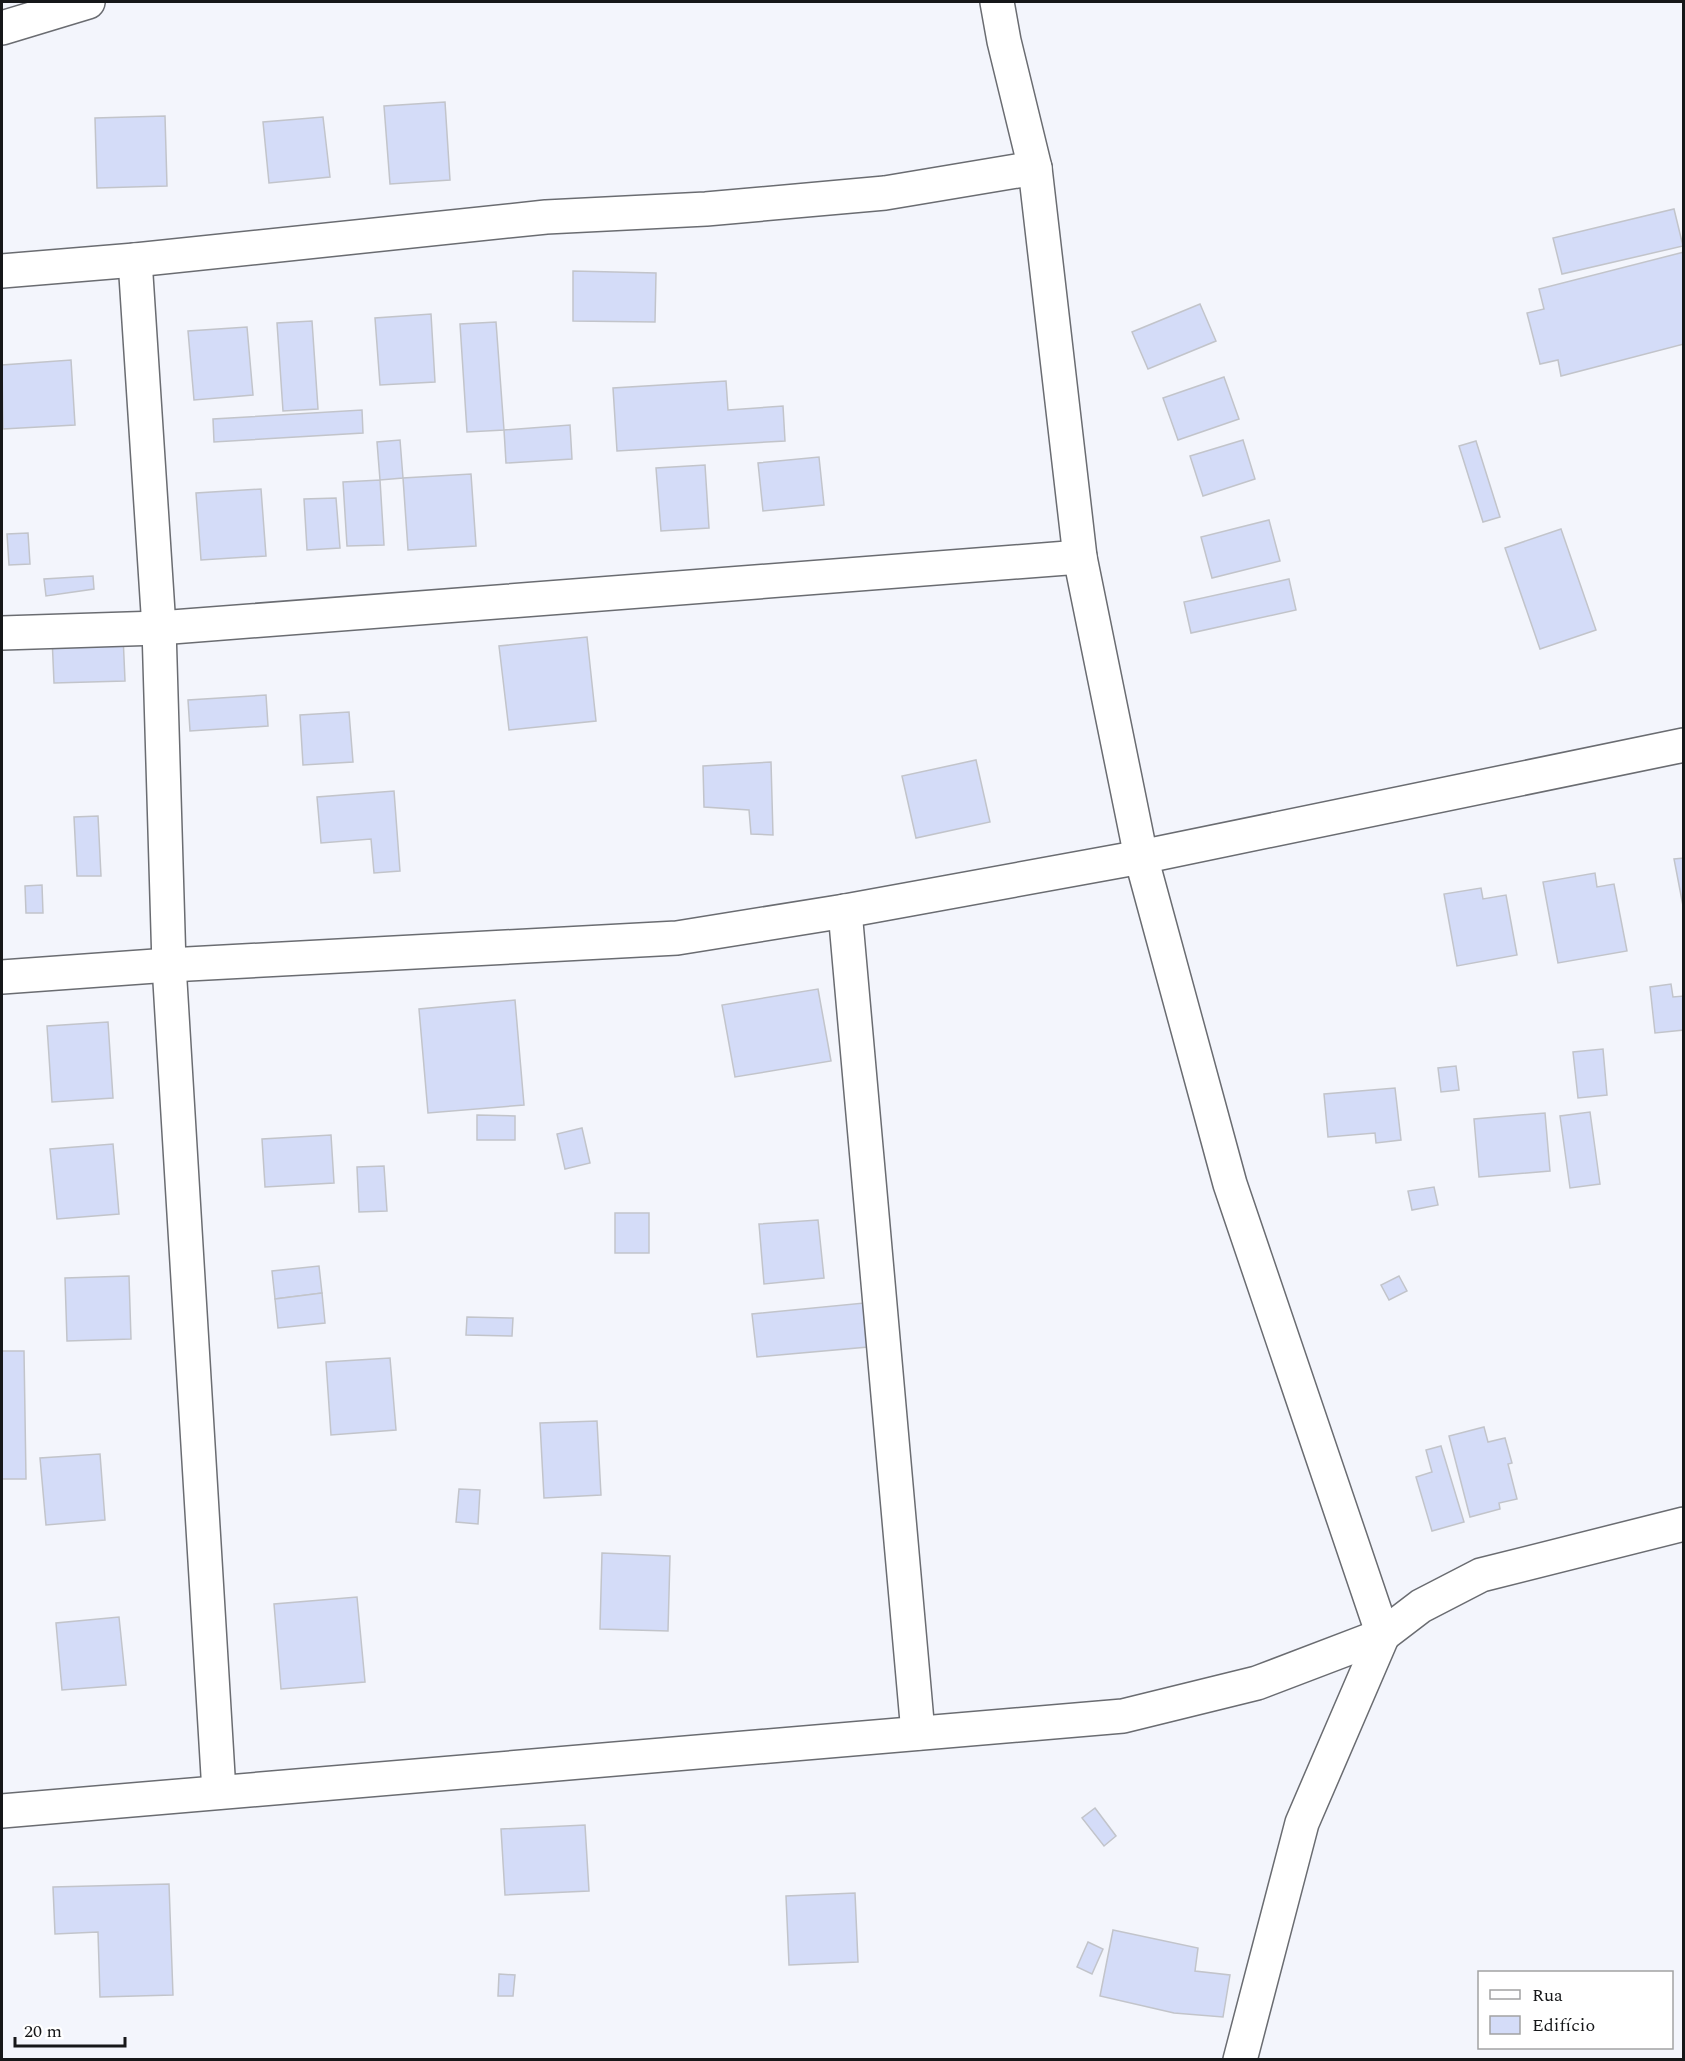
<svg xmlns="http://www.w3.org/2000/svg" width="1685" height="2061" viewBox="0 0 1685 2061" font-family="Spectral,serif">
<rect width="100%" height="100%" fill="#f3f5fc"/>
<g fill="#d4dcf8" stroke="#c2c4ca" stroke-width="1.5">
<path d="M445,102L450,180L390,184L384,106Z"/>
<path d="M165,116L167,186L97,188L95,118Z"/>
<path d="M323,117L330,177L269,183L263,122Z"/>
<path d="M1674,209L1683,246L1562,274L1553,238Z"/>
<path d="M1684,252V344L1561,376L1558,360L1540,364L1527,313L1544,309L1539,289Z"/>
<path d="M573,271L656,273L655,322L573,321Z"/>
<path d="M1200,304L1216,341L1148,369L1132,332Z"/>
<path d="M431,314L435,382L380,385L375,318Z"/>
<path d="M312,321L318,409L283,411L277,323Z"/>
<path d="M496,322L504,430L467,432L460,324Z"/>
<path d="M247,327L253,395L194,400L188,331Z"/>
<path d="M71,360L75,425L3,429L2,365Z"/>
<path d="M1224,377L1239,419L1178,440L1163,398Z"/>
<path d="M726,381L728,410L783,406L785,441L617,451L613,388Z"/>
<path d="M362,410L363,433L214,442L213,419Z"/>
<path d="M570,425L572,459L506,463L504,430Z"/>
<path d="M400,440L403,478L380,480L377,442Z"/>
<path d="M1243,440L1255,479L1203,496L1190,456Z"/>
<path d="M1476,441L1500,517L1483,522L1459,446Z"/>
<path d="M819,457L824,505L763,511L758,463Z"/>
<path d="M705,465L709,528L661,531L656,468Z"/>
<path d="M471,474L476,546L408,550L403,478Z"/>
<path d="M380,480L384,545L347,546L343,482Z"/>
<path d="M261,489L266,556L201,560L196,493Z"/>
<path d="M336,498L340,548L307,550L304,499Z"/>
<path d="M1269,520L1280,561L1212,578L1201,537Z"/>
<path d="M1561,529L1596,630L1540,649L1505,548Z"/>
<path d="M28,533L30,564L9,565L7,534Z"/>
<path d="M93,576L94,589L46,596L44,579Z"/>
<path d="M1289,579L1296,610L1191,633L1184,602Z"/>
<path d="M123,635L125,681L54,683L52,637Z"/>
<path d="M587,637L596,721L509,730L499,646Z"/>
<path d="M266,695L268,726L190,731L188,700Z"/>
<path d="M349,712L353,762L303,765L300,715Z"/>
<path d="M976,760L990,822L916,838L902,776Z"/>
<path d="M771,762L773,835L751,834L749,810L704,807L703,766Z"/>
<path d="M394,791L400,871L374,873L371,839L321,843L317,797Z"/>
<path d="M98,816L101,876H77L74,817Z"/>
<path d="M1684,858V911L1674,859Z"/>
<path d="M1595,873L1597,887L1614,884L1627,951L1558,963L1543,882Z"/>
<path d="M42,885L43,913H26L25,886Z"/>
<path d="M1481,888L1483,899L1506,895L1517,955L1457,966L1444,894Z"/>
<path d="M1671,984L1673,997L1684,996V1030L1655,1033L1650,987Z"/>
<path d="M818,989L831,1061L735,1077L722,1005Z"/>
<path d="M515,1000L524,1105L428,1113L419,1009Z"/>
<path d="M108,1022L113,1098L52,1102L47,1026Z"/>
<path d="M1603,1049L1607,1095L1578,1098L1573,1052Z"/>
<path d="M1456,1066L1459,1090L1441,1092L1438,1068Z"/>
<path d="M1395,1088L1401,1140L1376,1143L1375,1133L1328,1137L1324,1094Z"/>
<path d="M1590,1112L1600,1184L1570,1188L1560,1116Z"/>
<path d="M1545,1113L1550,1171L1479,1177L1474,1119Z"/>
<path d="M477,1115L515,1116V1140H477Z"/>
<path d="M582,1128L590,1163L565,1169L557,1134Z"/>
<path d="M331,1135L334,1183L265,1187L262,1139Z"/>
<path d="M113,1144L119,1214L57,1219L50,1149Z"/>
<path d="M384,1166L387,1211L359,1212L357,1167Z"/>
<path d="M1434,1187L1438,1205L1412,1210L1408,1191Z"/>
<rect x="615" y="1213" width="34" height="40"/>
<path d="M818,1220L824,1278L764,1284L759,1224Z"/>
<path d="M319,1266L322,1293L275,1299L272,1271Z"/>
<path d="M129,1276L131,1339L67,1341L65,1278Z"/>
<path d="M1399,1276L1407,1291L1389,1300L1381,1285Z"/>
<path d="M322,1293L325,1323L278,1328L275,1299Z"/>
<path d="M864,1303L868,1347L757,1357L752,1314Z"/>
<path d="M467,1317L513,1318L512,1336L466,1335Z"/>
<path d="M2,1351H24L26,1479H2Z"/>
<path d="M390,1358L396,1430L331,1435L326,1362Z"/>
<path d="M597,1421L601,1495L544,1498L540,1423Z"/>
<path d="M1484,1427L1488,1442L1505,1438L1512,1463L1508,1464L1517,1499L1499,1503L1500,1509L1470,1517L1449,1436Z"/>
<path d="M1441,1446L1464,1522L1432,1531L1416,1477L1432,1472L1426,1450Z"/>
<path d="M100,1454L105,1520L46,1525L40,1458Z"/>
<path d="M459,1489L480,1490L478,1524L456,1522Z"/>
<path d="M602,1553L670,1556L668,1631L600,1629Z"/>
<path d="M357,1597L365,1682L281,1689L274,1604Z"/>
<path d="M119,1617L126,1685L62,1690L56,1623Z"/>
<path d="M1095,1808L1116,1836L1104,1846L1082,1818Z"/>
<path d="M585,1825L589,1891L505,1895L501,1829Z"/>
<path d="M169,1884L173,1995L100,1997L98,1932L55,1934L53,1887Z"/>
<path d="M855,1893L858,1962L789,1965L786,1896Z"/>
<path d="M1113,1930L1198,1948L1195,1971L1230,1975L1223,2017L1174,2013L1100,1996Z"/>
<path d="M1088,1942L1103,1949L1092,1974L1077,1967Z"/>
<path d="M499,1974L515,1975L513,1996H498Z"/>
</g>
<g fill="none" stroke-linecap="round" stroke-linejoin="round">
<defs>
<g id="minor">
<path d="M997,2L1004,41L1035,168L1080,557L1141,857L1230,1184L1383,1635L1302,1823L1240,2060"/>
<path d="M2,28L88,2"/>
<path d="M135,260L159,628L169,965L219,1792"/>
<path d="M2,271L135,260L546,217L706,209L885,193L1035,168"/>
<path d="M2,633L159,628L1080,557"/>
<path d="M845,911L918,1733"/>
<path d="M2,977L169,965L677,938L845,911L1141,857L1684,745"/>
<path d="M2,1811L1123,1716L1257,1683L1383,1635L1421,1606L1481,1575L1684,1524"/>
</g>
</defs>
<use href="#minor" stroke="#6a6c71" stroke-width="36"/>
<use href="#minor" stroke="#fff" stroke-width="33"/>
</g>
<rect width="1685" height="2061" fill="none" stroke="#161719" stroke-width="6"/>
<rect x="1478" y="1971" width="195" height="78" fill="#ffffff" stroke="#a2a2a3" stroke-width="1.5"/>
<rect x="1490" y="1990" width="30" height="9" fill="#ffffff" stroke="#a2a2a3" stroke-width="1.5"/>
<text x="1532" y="2001" font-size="18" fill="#161719">Rua</text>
<rect x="1490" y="2016" width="30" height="18" fill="#d4dcf8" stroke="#a2a2a3" stroke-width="1.5"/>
<text x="1532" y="2031" font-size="18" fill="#161719">Edifício</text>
<path d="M15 2037v9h110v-9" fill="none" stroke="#161719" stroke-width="3"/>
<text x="24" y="2037" font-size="18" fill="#161719" stroke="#ffffff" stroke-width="4.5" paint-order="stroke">20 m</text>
</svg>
